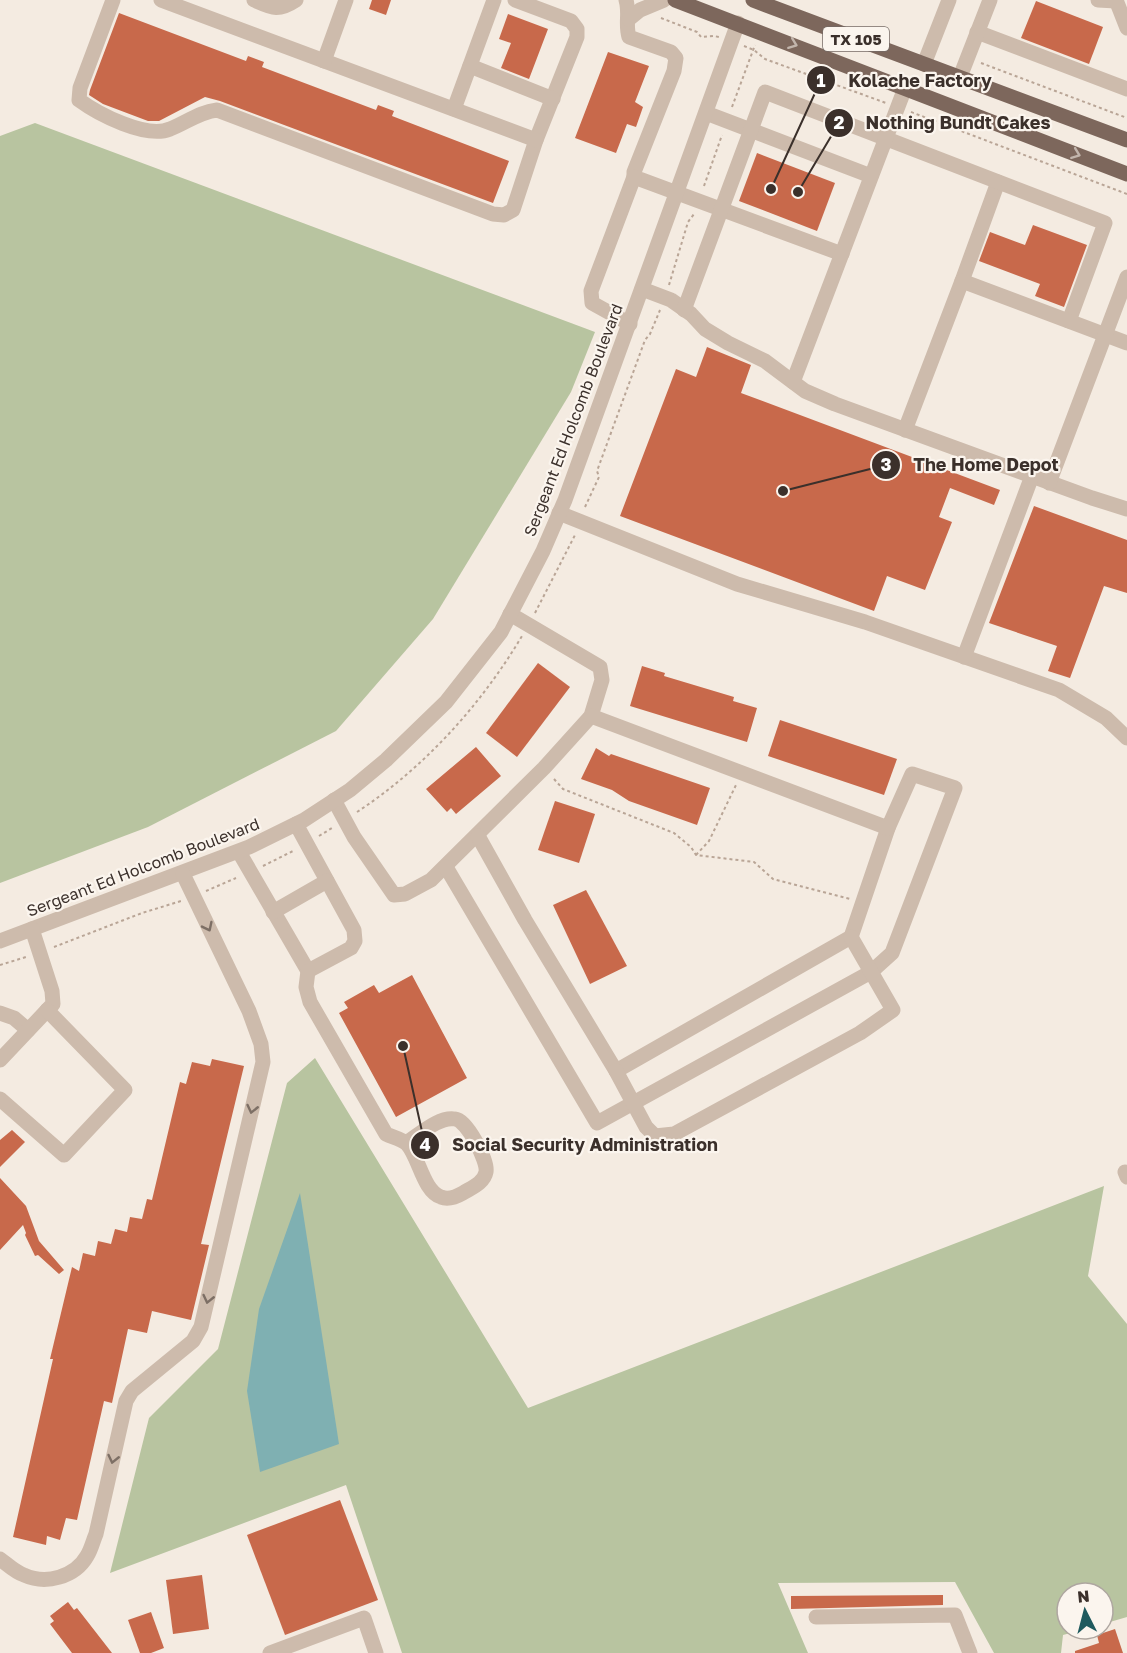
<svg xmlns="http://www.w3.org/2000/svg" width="1127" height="1653" viewBox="0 0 1127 1653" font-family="'Golos Text',sans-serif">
<rect width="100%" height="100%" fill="#f4ebe1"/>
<g fill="#b8c4a0">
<path d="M35,123L595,332L571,392L433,619L336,731L148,827L0,883V136Z"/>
<path d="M315,1058L528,1408L1104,1186L1088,1276L1127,1324V1617L1103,1624V1593H1067V1629H1085L1063,1635L1061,1653H994L955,1582L778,1583L808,1653H402L346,1485L110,1573L149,1418L218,1349L287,1083Z"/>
</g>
<path fill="#7fb0b2" d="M300,1193L339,1444L260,1472L247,1391L259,1309Z"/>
<g fill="#c8694b">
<path d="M372,0H391L386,15L369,9Z"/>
<path d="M1036,1L1103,27L1089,64L1021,38Z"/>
<path d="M119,13L246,61L248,56L264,62L262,67L376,110L378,105L394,111L392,116L509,161L493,203L220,101L205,97L159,121H148L103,104L89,95L90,90Z"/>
<path d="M508,14L548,29L529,79L501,68L511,43L499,39Z"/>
<path d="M608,52L649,66L635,102L643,107L636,127L627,124L616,153L575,138Z"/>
<path d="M757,153L835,183L817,231L739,201Z"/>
<path d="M1033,225L1087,245L1064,307L1035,296L1040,284L979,261L990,232L1025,245Z"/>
<path d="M707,347L751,365L741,393L1000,490L994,505L950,488L939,517L952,522L925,590L887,576L874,611L620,516L676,369L696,377Z"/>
<path d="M1034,506L1127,540V593L1104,586L1070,678L1048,671L1057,646L989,623Z"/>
<path d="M538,663L570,687L517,757L486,733Z"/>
<path d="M642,666L665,673L664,676L734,697L733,701L757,708L747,742L630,706Z"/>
<path d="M780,720L897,759L884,795L768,756Z"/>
<path d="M476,747L501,776L456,814L451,808L447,812L426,789Z"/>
<path d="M596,748L609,756L611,754L710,788L697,825L629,801L612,790L581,779Z"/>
<path d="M555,801L595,814L579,863L538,850Z"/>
<path d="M586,890L627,966L590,984L553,905Z"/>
<path d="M412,975L467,1078L396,1117L339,1013L348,1008L344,1002L374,985L379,993Z"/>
<path d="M212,1059L244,1066L201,1244L209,1245L191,1320L152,1311L147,1333L128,1329L112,1403L104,1401L77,1520L66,1518L60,1540L47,1536L46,1545L13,1537L53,1359H50L72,1267L79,1271L83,1253L95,1256L98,1241L111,1244L115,1229L127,1232L130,1217L142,1219L147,1199L152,1200L180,1082L186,1084L192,1062L210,1066Z"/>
<path d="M12,1130L25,1142L0,1167V1140Z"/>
<path d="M0,1178L26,1206L39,1241L64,1270L59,1274L38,1255L35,1256L25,1235L26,1233L23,1225L0,1250Z"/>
<path d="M340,1500L378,1600L285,1635L247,1535Z"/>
<path d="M202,1575L209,1629L173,1634L166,1580Z"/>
<path d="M943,1595V1605L791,1609V1596Z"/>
<path d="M68,1602L74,1610L77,1608L112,1653H72L50,1624L54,1621L50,1616Z"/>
<path d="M151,1612L164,1648L151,1653H140L128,1620Z"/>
<path d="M1115,1629L1123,1653H1075V1651L1099,1643L1097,1635Z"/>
</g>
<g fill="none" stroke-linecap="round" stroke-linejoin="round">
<g stroke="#b9a596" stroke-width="2" stroke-dasharray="3 3" stroke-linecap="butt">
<path d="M661,18L697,32L701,37L714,36L719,37"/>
<path d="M744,46L754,50L765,59L886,103"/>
<path d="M981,63L1127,118"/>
<path d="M732,107L755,45"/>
<path d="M911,112L1127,194"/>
<path d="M704,186L722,135"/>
<path d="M669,285L688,222L694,214"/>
<path d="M585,507L599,477L597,471L645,340L650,334L660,310"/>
<path d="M535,613L575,535"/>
<path d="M554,779L563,789L674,833L691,847L696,855L754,862L773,879L850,899"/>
<path d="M357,812C424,768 481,705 522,636"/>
<path d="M319,836L332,828"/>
<path d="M696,855L709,841L736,785"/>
<path d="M263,866L293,851"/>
<path d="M206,891L236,878"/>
<path d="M54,947L142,913L181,901"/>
<path d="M0,965L26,957"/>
</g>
<g stroke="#cdbbac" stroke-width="15">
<path d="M113,0L80,88L79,100C98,114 146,139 170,129C186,123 199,112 217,110L493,214L504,215L513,210L536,140L577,37V29L571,21L515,0"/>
<path d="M161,0L536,140"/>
<path d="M254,0C272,8 278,12 296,0"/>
<path d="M626,0C630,13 625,24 629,37L671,52L676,58L674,71L634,172V177L842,254"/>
<path d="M1098,0L1116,1"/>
<path d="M1116,0L1127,28"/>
<path d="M629,19L640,10L664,0"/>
<path d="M977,32L1127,89"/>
<path d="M324,61L346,0"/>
<path d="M924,64L949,0"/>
<path d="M470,66L553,99"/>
<path d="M960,77L990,0"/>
<path d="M454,109L494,0"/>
<path d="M706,113L871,176"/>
<path d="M962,281L998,182"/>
<path d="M642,289L671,300L691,314L705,329L728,343L765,361L805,391L835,404L1092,498L1127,509"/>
<path d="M684,310L765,92L1105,223L1069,321"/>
<path d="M630,324L592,303L591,291L634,177"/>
<path d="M793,382L905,88"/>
<path d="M905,430L962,281L1127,343"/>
<path d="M1049,483L1127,277"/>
<path d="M559,513L737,584L865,622L1059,690L1106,718L1127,738"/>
<path d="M964,657L1032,476"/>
<path d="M334,800L354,837L394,895L405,894L431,880L544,768L591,716L602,680L600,667L510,614"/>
<path d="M478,836L525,920L616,1071L851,937L888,828"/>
<path d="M239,852L308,971L351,948L355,941L354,930L296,824"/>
<path d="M446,867L597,1123L871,972L892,953L955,788L912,774L888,828L591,716"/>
<path d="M273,912L327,881"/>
<path d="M0,941L249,847L304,820L350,790L386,760L446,702L501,632L543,551L565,500L738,23"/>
<path d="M308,971L306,987L310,1002L386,1134C392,1137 402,1139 407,1144C419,1157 423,1191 441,1197C448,1200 456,1197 463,1193C471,1188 484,1183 486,1172C488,1161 467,1120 455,1119C439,1116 419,1135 406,1143"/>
<path d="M0,1013L14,1018L28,1030"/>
<path d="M0,1060L53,1004L52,991L32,929"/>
<path d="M616,1071L646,1127L655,1136L674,1134L860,1033L893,1010L851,937"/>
<path d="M0,1099L64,1155L125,1090L47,1010"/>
<path d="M1125,1172L1127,1177"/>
<path d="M0,1559C7,1564 15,1572 24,1575C46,1585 75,1577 87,1556C91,1550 93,1541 96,1534L126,1401L132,1391L193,1341L201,1327L263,1062L261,1044L249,1011L183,874"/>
<path d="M816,1617L955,1615L970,1653"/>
<path d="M270,1653L364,1618L376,1653"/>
</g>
<g stroke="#7d675c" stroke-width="15">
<path d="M675,0L1127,174"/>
<path d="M753,0L1127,140"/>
</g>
</g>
<defs><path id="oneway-chevron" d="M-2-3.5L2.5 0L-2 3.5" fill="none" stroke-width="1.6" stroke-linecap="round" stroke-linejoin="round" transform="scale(1.5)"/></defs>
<g stroke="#c2b5ac">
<use href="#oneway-chevron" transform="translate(793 44) rotate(21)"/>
<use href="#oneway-chevron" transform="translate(1076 154) rotate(21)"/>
</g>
<g stroke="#7d6f65">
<use href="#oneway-chevron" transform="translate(208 927) rotate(64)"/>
<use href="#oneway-chevron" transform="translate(252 1109) rotate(103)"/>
<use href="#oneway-chevron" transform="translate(208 1299) rotate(103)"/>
<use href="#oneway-chevron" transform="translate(113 1459) rotate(103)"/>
</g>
<g text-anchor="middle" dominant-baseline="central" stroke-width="4.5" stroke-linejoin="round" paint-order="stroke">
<rect fill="#fbf5ee" stroke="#756b66" stroke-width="1.5" x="823" y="27" width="66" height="24" rx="4.5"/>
<g font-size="15" font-weight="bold" fill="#3b302b">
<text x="856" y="39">TX 105</text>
</g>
<g font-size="16" fill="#3b302b" stroke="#fbf5ee">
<text transform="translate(573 420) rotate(-69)">Sergeant Ed Holcomb Boulevard</text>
<text transform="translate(143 867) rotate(-21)">Sergeant Ed Holcomb Boulevard</text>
</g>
</g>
<path fill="none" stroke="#3b302b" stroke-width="2" d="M771 189L821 80M798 192L839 123M783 491L886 465M403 1046L425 1145"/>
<g fill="#3b302b" stroke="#fbf5ee" stroke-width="2">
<circle cx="771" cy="189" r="6"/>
<circle cx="798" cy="192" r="6"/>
<circle cx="783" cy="491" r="6"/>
<circle cx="403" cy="1046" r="6"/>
<circle cx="821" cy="80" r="15"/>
<circle cx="839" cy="123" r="15"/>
<circle cx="886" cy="465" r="15"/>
<circle cx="425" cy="1145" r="15"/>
</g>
<g font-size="18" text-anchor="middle" font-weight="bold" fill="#fff">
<text x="821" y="87">1</text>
<text x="839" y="129">2</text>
<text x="886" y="471">3</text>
<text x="425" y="1151">4</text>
</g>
<g font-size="18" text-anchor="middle" font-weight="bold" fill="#3b302b" stroke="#fbf5ee" stroke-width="4.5" stroke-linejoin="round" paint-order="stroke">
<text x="920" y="87">Kolache Factory</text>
<text x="958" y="129">Nothing Bundt Cakes</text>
<text x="986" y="471">The Home Depot</text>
<text x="585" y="1151">Social Security Administration</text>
</g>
<g transform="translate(1085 1611) rotate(354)"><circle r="28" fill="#fbf5ee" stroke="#aea6a0" stroke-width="1.5"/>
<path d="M0-4.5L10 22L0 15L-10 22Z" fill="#1f5a5e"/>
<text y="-9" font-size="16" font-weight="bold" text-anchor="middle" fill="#3b302b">N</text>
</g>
</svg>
